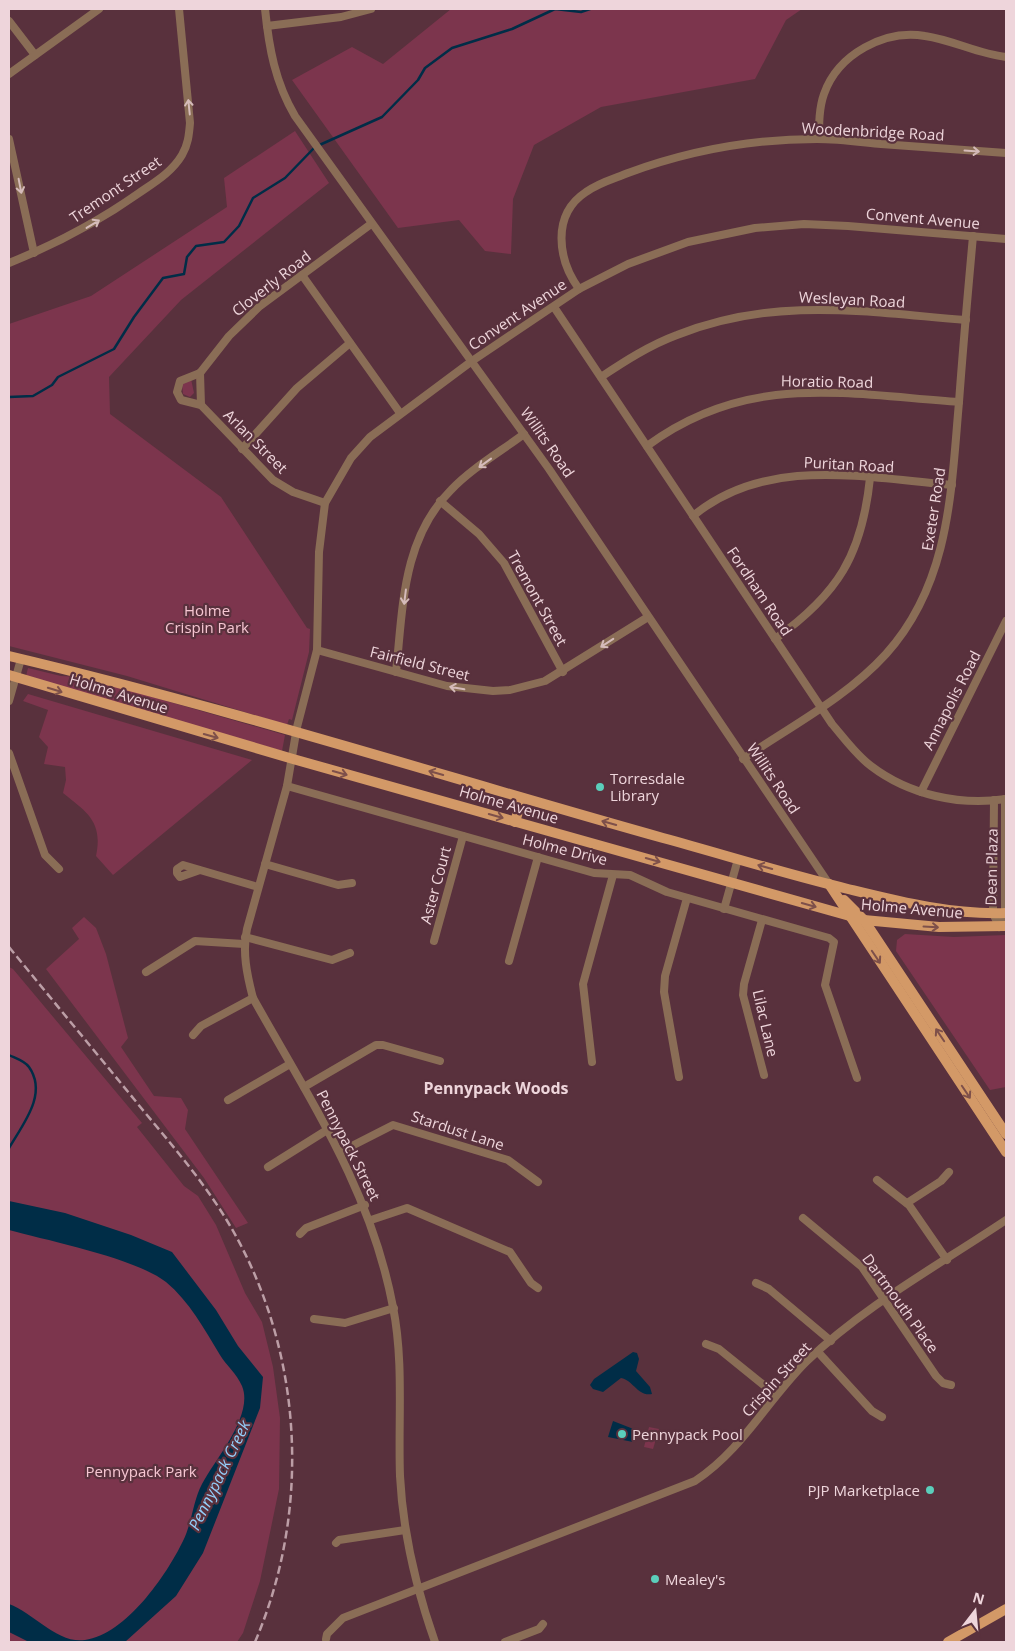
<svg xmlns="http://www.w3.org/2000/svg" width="1015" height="1651" viewBox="0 0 1015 1651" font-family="'Open Sans',sans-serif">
<rect width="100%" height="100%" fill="#59313d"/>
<g fill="#7c354d">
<path d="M451,9H802L786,20L755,79L601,107L534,145L513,199L511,254L485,251L459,220L398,228L292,80L352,47L383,64Z"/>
<path d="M295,131L329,183L181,300L109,377L110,414L221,497L307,628L310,629L309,652L292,720L289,719L287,725L127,676L9,646V324L91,296L227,207L224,178Z"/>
<path d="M191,379L194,393L190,397L183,394L182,384Z"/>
<path d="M28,668L61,676L83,677L285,735L282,751L26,676Z"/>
<path d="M28,694L252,760L113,875L96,856C103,822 88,813 63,793L66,780L65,767L44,764L48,747L39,737L48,710L23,701Z"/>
<path d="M84,917L96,928L106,954L128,1038L121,1047L154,1096L181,1098L188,1110L185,1129L248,1223L236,1228L204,1178L46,969L79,939L72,928Z"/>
<path d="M905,934L954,937L1006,935V1087L990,1090L896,951L897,940Z"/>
<path d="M9,967L13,969L142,1123L137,1127L184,1186L198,1196L216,1225L245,1293L262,1322L273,1367L280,1418L279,1489L260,1581L243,1633L237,1642H9Z"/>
<path d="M649,1427L659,1429L653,1449L644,1447Z"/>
</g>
<g fill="#002d47">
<path d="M9,1201L65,1213L131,1235L172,1252L216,1310L238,1346L263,1377L260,1408L203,1553L176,1596L125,1642H29L9,1632V1604C34,1613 57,1644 85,1640C126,1634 166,1576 183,1541C192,1523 193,1501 202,1484C216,1458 254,1415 242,1386C237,1374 226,1365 220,1355C205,1330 189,1301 166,1282C135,1258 49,1241 9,1230Z"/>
<path d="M633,1352L637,1353L639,1359L636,1371L650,1387L652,1394C638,1397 633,1380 621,1378L603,1392L593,1389L590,1385L594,1379Z"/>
<path d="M613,1421L636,1430L633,1442L608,1437Z"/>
</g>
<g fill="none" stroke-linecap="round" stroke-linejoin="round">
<g stroke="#002d47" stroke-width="2.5">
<path d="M9,397L33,396L52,385L58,377L114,349L134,317L163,278L184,274L187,257L196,246L224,242L239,226L253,198L285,178L315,147L382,117L418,80L425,68L452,48L512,29L555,9L581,12L590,9"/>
<path d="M9,1055C15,1058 25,1061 29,1067C48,1094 23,1124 9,1148"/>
</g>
<g stroke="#8a6d56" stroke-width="8">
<path d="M265,9C269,48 275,82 295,116L549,469L829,884"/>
<path d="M9,21L35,55"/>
<path d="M267,26L341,17L371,9"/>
<path d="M9,74L99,9"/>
<path d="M9,139L34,253"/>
<path d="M819,139C819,124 819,108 824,94C838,54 885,29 925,36C953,40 978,54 1006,57"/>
<path d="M9,263C56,244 98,222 139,193C155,182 172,172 182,155C188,145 189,135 190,123L179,9"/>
<path d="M302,275L400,413"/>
<path d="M579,289C558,260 551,215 586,192C598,183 613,179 628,173C688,151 753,139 817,139C838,139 860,142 881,144C923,147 965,150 1006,153"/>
<path d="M554,307L832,724C844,738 856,755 871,766C909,795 960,806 1006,799"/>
<path d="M200,373L201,405L273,480L293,492L325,503"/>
<path d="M601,377C625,361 650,345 677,335C775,296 865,312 966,320"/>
<path d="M201,405L181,400L177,392L180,381L200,373L229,336L260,306L371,224"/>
<path d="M647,446C747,372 844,394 959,402"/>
<path d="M242,449L297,388L350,343"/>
<path d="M440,501L479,534L504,563L563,672"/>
<path d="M693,516C766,455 866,478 952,485"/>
<path d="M775,639C838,594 862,555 870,478"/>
<path d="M317,650L447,686L493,691L510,690L545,681L648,617"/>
<path d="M396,672C403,608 402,539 451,490C472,468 500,452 524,434"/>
<path d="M9,701L21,659"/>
<path d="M9,753L45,855L59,869"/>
<path d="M743,759C791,726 846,698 886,654C950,583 951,492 959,402C963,347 968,291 973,236"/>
<path d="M287,786L594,873L630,875L667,892L829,938L834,942L825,985L857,1078"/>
<path d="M921,792L1006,621"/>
<path d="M994,800L993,913L999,927"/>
<path d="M265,864L338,885L352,883"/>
<path d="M200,870L180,877L177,873V869L183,865L258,887"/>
<path d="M724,909L738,859"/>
<path d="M762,920L744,984L743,995L764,1075"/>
<path d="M999,927L1005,913V799"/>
<path d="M245,937L332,960L350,953"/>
<path d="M434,941L463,836"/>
<path d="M509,961L538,857"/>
<path d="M146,972L195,941L244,944"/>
<path d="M193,1035L201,1026L253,998"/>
<path d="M592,1062L583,984L613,875"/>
<path d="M679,1077L664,992L665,976L687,898"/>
<path d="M304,1087L376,1045H383L440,1061"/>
<path d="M228,1100L290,1064"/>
<path d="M340,1152L393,1125L508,1160L538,1182"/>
<path d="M268,1167L327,1130"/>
<path d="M877,1180L909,1205L947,1260"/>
<path d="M907,1203L941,1181L949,1172"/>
<path d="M803,1218L862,1267L936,1376L943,1383L951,1385"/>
<path d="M371,1220L407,1208L510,1252L531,1283L538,1288"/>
<path d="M300,1234L306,1228L365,1205"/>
<path d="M756,1283L769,1289L831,1341"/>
<path d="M314,1319L345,1323L394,1308"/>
<path d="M706,1344L719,1349L776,1395"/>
<path d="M818,1352L872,1411L882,1417"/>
<path d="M336,1543L339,1540L405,1530"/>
<path d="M326,1639L327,1634L343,1618L695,1481C742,1450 767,1401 806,1362C864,1306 939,1265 1006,1220"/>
<path d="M435,1642C416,1588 403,1534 400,1476C398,1420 404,1362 393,1307C371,1190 310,1100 253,998C247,975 242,952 247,929L287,786L297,727L317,650L319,552L325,503L351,458L370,437L472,361L579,289L628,264L688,242L755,228L804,224L848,226L1006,239"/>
<path d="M505,1642L539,1629L543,1624"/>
</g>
<g stroke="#d39967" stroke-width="10">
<path d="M9,656C229,708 445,777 663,838C725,855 786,874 848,889C901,902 952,915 1006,913"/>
<path d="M9,675L293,759L864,920L939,927L1006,926"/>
<path d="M515,822L522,798"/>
<path d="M829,884L1006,1152"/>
<path d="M844,900L864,920L1006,1134"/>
<path d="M948,1642L1006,1609"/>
</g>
<path stroke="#bc9ea6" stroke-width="2.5" stroke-dasharray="8 4" stroke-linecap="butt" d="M9,947C53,1001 98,1055 142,1109C172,1145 202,1180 226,1219C303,1345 313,1507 255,1642"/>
</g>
<defs><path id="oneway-shaft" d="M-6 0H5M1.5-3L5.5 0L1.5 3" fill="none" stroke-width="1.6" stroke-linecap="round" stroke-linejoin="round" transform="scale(1.25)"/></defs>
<g stroke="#d5bbba">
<use href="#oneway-shaft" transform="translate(189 107) rotate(-96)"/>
<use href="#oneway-shaft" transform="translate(972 151) rotate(4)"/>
<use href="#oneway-shaft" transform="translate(20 186) rotate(79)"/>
<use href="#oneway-shaft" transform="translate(93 224) rotate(-31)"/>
<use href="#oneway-shaft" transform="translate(485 463) rotate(144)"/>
<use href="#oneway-shaft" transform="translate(405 597) rotate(97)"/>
<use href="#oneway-shaft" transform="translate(607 643) rotate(147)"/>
<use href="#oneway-shaft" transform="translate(457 688) rotate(-170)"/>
</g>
<g stroke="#7e504a">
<use href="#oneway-shaft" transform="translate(55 690) rotate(17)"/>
<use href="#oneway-shaft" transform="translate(211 736) rotate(16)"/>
<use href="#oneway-shaft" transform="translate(340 773) rotate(16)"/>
<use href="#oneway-shaft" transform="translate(436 773) rotate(-164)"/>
<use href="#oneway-shaft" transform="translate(496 816) rotate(16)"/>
<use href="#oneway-shaft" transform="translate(609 823) rotate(-164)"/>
<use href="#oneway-shaft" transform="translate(653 860) rotate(16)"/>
<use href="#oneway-shaft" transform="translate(765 867) rotate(-164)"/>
<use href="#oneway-shaft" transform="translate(809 905) rotate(16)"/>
<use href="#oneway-shaft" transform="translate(931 927) rotate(3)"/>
<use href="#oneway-shaft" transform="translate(876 957) rotate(56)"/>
<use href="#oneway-shaft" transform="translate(940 1035) rotate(-124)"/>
<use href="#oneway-shaft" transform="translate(966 1092) rotate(56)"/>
</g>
<g fill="#5bcebb" stroke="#59313d" stroke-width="2">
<circle cx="600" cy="787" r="5"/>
<circle cx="622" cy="1434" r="5"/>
<circle cx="930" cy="1490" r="5"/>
<circle cx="655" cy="1579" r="5"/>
</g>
<g text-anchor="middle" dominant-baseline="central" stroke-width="4.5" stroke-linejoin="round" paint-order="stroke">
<g font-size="15" fill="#eed5db" stroke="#59313d">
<text transform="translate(873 131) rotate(3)">Woodenbridge Road</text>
<text transform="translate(115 189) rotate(-34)">Tremont Street</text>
<text transform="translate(923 218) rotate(5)">Convent Avenue</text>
<text transform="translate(271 283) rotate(-38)">Cloverly Road</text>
<text transform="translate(852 299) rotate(3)">Wesleyan Road</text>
<text transform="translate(517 314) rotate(-34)">Convent Avenue</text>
<text transform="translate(827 381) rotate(1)">Horatio Road</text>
<text transform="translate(256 441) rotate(45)">Arlan Street</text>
<text transform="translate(548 442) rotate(55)">Willits Road</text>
<text transform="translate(849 464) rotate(3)">Puritan Road</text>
<text transform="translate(933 509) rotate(-81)">Exeter Road</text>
<text transform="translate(760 591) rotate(56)">Fordham Road</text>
<text transform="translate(538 598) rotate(61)">Tremont Street</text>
<text transform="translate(420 663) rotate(14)">Fairfield Street</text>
<text transform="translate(119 693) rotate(17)">Holme Avenue</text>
<text transform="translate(951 700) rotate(-63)">Annapolis Road</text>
<text transform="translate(774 778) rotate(56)">Willits Road</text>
<text transform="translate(509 804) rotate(16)">Holme Avenue</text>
<text transform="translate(565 849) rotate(14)">Holme Drive</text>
<text transform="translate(991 867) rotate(-89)">Dean Plaza</text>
<text transform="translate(435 885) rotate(-75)">Aster Court</text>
<text transform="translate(912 908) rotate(5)">Holme Avenue</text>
<text transform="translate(766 1023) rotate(77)">Lilac Lane</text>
<text transform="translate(458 1130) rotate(18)">Stardust Lane</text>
<text transform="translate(349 1145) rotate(63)">Pennypack Street</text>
<text transform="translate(901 1303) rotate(54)">Dartmouth Place</text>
<text transform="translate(776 1379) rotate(-48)">Crispin Street</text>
</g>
<g font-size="15" fill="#f6c6d2" stroke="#59313d">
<text x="207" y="610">Holme<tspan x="207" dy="17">Crispin Park</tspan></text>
<text x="141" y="1471">Pennypack Park</text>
</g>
<g font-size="15" fill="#eed5db" stroke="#59313d" text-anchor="start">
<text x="610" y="778">Torresdale<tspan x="610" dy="17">Library</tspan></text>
<text x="632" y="1434">Pennypack Pool</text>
<text x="920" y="1490" text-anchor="end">PJP Marketplace</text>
<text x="665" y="1579">Mealey's</text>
</g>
<g font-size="16" font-weight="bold" fill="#eed5db" stroke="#59313d">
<text x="496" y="1088">Pennypack Woods</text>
</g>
<g font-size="16" font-style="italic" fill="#94cffa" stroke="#59313d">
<text transform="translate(219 1475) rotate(-64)">Pennypack Creek</text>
</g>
</g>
<rect width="1015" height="1651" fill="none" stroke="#eed5db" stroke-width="20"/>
<g transform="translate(975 1611) rotate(16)" stroke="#59313d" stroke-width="4" paint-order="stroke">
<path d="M0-4L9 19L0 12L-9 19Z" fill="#eed5db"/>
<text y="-8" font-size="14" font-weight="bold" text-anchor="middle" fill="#eed5db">N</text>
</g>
</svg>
